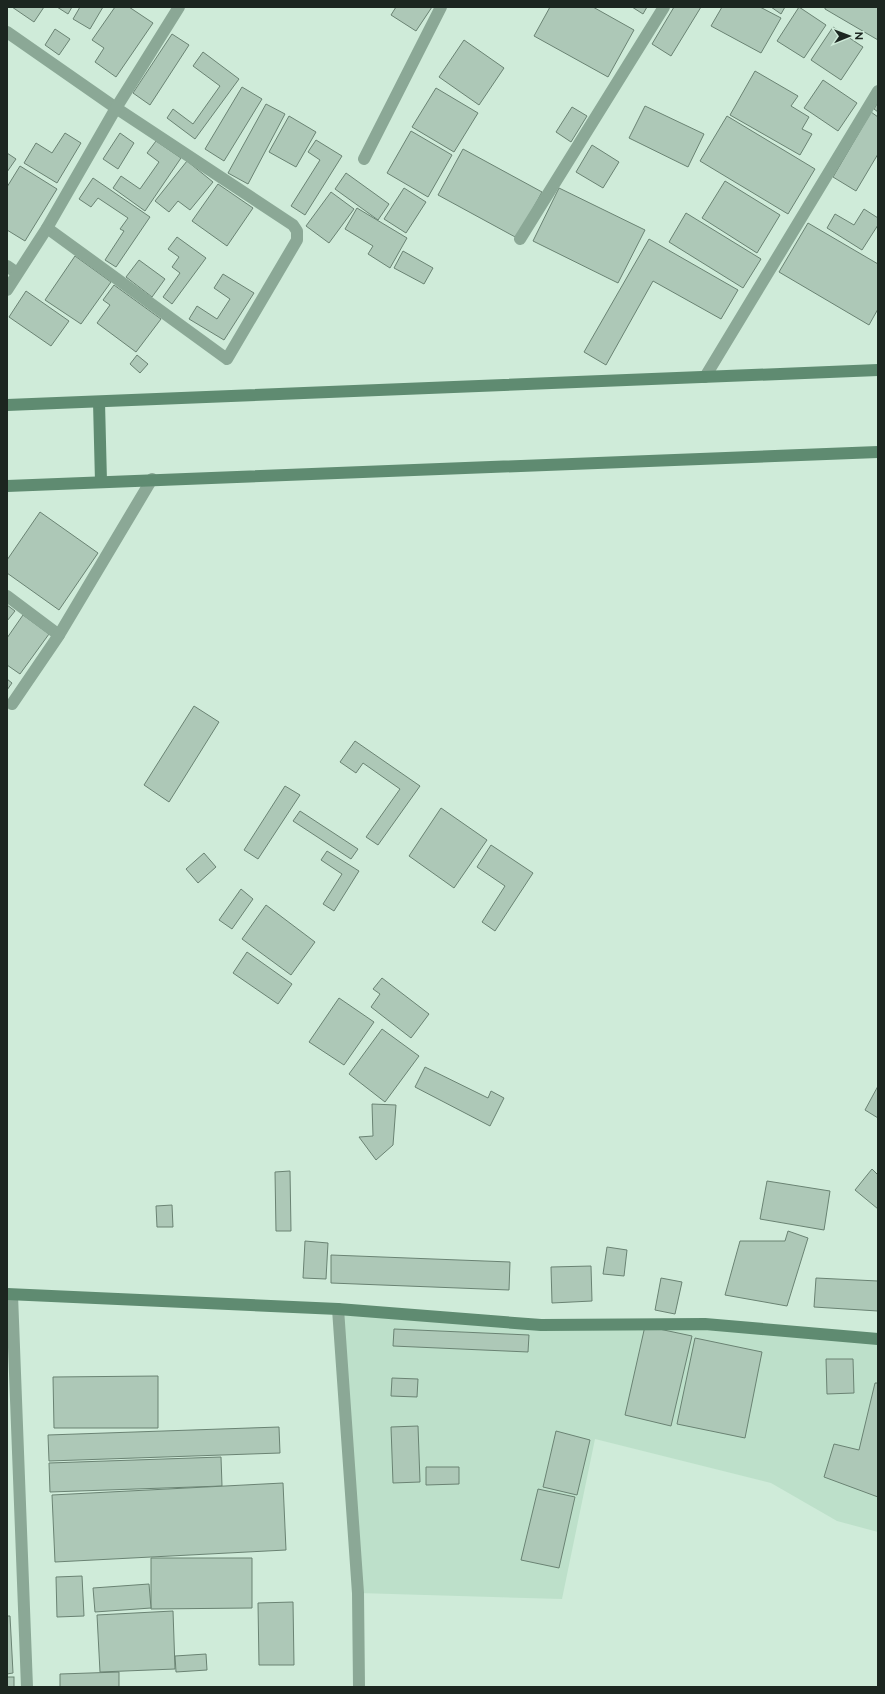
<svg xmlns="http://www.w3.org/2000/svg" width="885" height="1694" viewBox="0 0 885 1694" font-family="Raleway,sans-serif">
<rect width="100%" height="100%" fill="#cfebd9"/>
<path fill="#bde0ca" d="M338,1309L541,1325L705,1324L878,1339V1532L837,1521L771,1483L595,1439L562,1599L358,1593Z"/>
<g fill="#adc8b7" stroke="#6a8373">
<path d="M12,7H44L34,22Z"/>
<path d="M57,7H72L68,14Z"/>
<path d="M80,7H103L90,29L73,19Z"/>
<path d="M115,7H129L153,23L116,77L95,62L104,48L92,40Z"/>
<path d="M396,7H432L416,31L391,15Z"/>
<path d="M550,7H593L634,30L608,77L534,36Z"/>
<path d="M632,7H647L643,14Z"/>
<path d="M674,7H701L671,56L652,44Z"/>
<path d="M722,7H760L781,18L761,53L711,26Z"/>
<path d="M771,7H785L781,14Z"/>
<path d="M799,7L826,25L804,58L777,41Z"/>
<path d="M825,7H878V40L825,9Z"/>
<path d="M833,27L863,47L841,80L811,60Z"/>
<path d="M55,29L70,39L59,55L45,45Z"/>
<path d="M172,34L189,45L150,105L133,93Z"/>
<path d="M464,40L504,68L479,105L439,77Z"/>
<path d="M203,52L239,79L195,139L167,118L173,109L193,124L220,86L193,66Z"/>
<path d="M755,71L798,96L791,106L809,117L802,129L812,134L800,155L730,115Z"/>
<path d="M823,80L857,103L838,131L804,108Z"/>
<path d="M242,87L262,99L224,161L205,149Z"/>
<path d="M436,88L478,113L454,152L412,127Z"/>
<path d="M878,102V112L874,109Z"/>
<path d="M266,104L285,114L248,184L228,173Z"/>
<path d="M645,106L704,134L688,167L629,138Z"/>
<path d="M572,107L587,116L571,142L556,132Z"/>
<path d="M871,112L878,117V154L856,191L833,177Z"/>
<path d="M289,116L316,132L296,167L269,152Z"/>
<path d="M727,116L815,169L788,214L700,161Z"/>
<path d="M411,131L452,155L428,197L387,173Z"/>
<path d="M65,133L81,143L57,183L24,163L36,143L52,153Z"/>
<path d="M120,133L134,143L118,169L103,159Z"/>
<path d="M316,140L342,156L305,215L291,206L320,160L308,152Z"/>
<path d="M156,141L181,158L145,211L113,188L121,176L140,189L159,162L147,153Z"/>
<path d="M592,145L619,162L603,188L576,172Z"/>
<path d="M463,149L542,192L517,238L438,195Z"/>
<path d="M7,153L16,159L7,172Z"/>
<path d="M187,161L213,182L190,210L178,201L169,212L155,201Z"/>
<path d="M20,166L57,189L25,241L7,230V187Z"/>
<path d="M346,173L389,204L378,220L335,189Z"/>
<path d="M93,178L150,217L116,267L105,260L124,231L120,229L128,218L98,198L91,207L79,199Z"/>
<path d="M725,181L780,215L757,253L702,218Z"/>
<path d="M218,184L253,208L227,246L192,221Z"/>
<path d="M404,188L426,202L406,233L384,219Z"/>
<path d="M559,188L645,230L618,283L533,241Z"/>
<path d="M331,192L354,209L329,243L306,226Z"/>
<path d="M357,208L407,238L390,268L368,254L373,246L345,229Z"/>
<path d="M864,209L878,218V225L862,250L827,228L835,214L854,225Z"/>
<path d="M686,213L761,259L743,288L669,242Z"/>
<path d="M808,223L878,264V309L869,325L779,272Z"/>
<path d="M177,237L206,258L172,304L163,297L180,273L172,267L179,257L168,249Z"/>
<path d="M649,239L738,290L721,319L653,281L606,365L584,352Z"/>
<path d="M403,251L433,268L424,284L394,268Z"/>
<path d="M75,256L111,282L81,324L45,300Z"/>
<path d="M139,260L165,279L152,297L126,277Z"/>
<path d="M223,274L254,293L224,340L189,319L197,306L217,319L230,299L214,288Z"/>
<path d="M114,285L161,319L136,352L97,323L110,305L103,300Z"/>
<path d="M26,291L69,321L51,346L9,317Z"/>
<path d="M137,355L148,364L140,373L130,364Z"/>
<path d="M40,512L98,553L59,610L7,573V560Z"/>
<path d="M7,605L15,611L7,621Z"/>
<path d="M23,615L49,634L20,674L7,665V638Z"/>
<path d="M7,679L12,683L7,690Z"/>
<path d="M194,706L219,722L169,802L144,785Z"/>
<path d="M355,741L420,786L378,845L366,837L400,789L363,763L356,773L340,762Z"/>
<path d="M285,786L300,795L258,859L244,850Z"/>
<path d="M441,808L487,840L454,888L409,856Z"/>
<path d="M300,811L358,849L351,859L293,821Z"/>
<path d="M491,845L533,873L495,931L482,922L505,886L477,867Z"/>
<path d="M327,851L359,871L334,911L323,904L342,874L321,860Z"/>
<path d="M204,853L216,867L198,883L186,869Z"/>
<path d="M241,889L253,899L232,929L219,920Z"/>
<path d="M266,905L315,942L291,975L242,939Z"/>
<path d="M247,952L292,984L278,1004L233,973Z"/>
<path d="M382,978L429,1014L411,1038L371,1007L380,994L373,989Z"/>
<path d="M339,998L374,1022L344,1065L309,1042Z"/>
<path d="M382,1029L419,1056L385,1102L349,1074Z"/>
<path d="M425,1067L488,1098L491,1091L504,1098L490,1126L415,1087Z"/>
<path d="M878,1086V1118L865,1110Z"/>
<path d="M372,1104L396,1105L393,1145L376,1160L359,1137L373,1136Z"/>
<path d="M872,1169L878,1175V1209L855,1190Z"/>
<path d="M290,1171L291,1231H276L275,1172Z"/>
<path d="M767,1181L830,1191L824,1230L760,1219Z"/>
<path d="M172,1205L173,1227H157L156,1206Z"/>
<path d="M788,1231L808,1238L787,1306L725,1295L740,1241H785Z"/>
<path d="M305,1241L328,1243L326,1279L303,1278Z"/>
<path d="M607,1247L627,1250L624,1276L603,1274Z"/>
<path d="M331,1255L510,1262L509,1290L331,1283Z"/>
<path d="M591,1266L592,1301L552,1303L551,1267Z"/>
<path d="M661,1278L682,1282L675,1314L655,1310Z"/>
<path d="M816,1278L878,1281V1311L814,1307Z"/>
<path d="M645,1326L692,1336L671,1426L625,1415Z"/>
<path d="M394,1329L529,1335L528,1352L393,1346Z"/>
<path d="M695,1338L762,1352L745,1438L677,1424Z"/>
<path d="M826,1359H853L854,1393L827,1394Z"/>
<path d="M158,1376V1428H54L53,1377Z"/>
<path d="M392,1378L418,1379L417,1397L391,1396Z"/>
<path d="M875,1383H878V1497L824,1477L834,1444L859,1450Z"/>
<path d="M418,1426L420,1482L393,1483L391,1427Z"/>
<path d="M279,1427L280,1453L49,1461L48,1435Z"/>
<path d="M556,1431L590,1440L577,1495L543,1487Z"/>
<path d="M221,1457L222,1486L50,1492L49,1463Z"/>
<path d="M426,1467H459V1484L426,1485Z"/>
<path d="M283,1483L286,1550L55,1562L52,1495Z"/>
<path d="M538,1489L575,1497L559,1568L521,1560Z"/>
<path d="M151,1558H252V1608L151,1609Z"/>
<path d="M82,1576L84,1616L57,1617L56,1577Z"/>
<path d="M149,1584L151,1608L95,1612L93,1588Z"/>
<path d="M293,1602L294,1665H259L258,1603Z"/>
<path d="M173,1611L175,1669L100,1672L97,1615Z"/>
<path d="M7,1616H10L13,1673L7,1674Z"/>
<path d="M206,1654L207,1670L176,1672L175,1656Z"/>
<path d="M119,1672V1687H60V1674Z"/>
<rect x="7" y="1677" width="7" height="10"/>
</g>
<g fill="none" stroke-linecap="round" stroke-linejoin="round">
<g stroke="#8ba896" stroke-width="12">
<path d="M7,32L116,108L293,225L297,231V240L227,359L47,228"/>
<path d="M364,159L441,7"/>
<path d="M520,239L664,7"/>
<path d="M7,266L17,273"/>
<path d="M7,290L47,228L116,108L179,7"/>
<path d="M705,377L878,91"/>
<path d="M7,596L59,635"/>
<path d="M12,704L59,635L152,479"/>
<path d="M12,1295L27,1687"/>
<path d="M338,1309L358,1593L359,1687"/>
</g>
<g stroke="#5f8b71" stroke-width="12">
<path d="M99,402L101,482"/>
<path d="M7,405L878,370"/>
<path d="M7,486L878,452"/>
<path d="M7,1294L338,1309L541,1325L705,1324L878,1339"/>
</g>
</g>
<rect width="885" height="1694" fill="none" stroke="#1c2620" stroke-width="16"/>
<g transform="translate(849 36) rotate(89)" stroke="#cfebd9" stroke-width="3" paint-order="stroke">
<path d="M0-3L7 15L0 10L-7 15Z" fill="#1c2620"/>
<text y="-6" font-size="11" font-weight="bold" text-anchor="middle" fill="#1c2620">N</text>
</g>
</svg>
